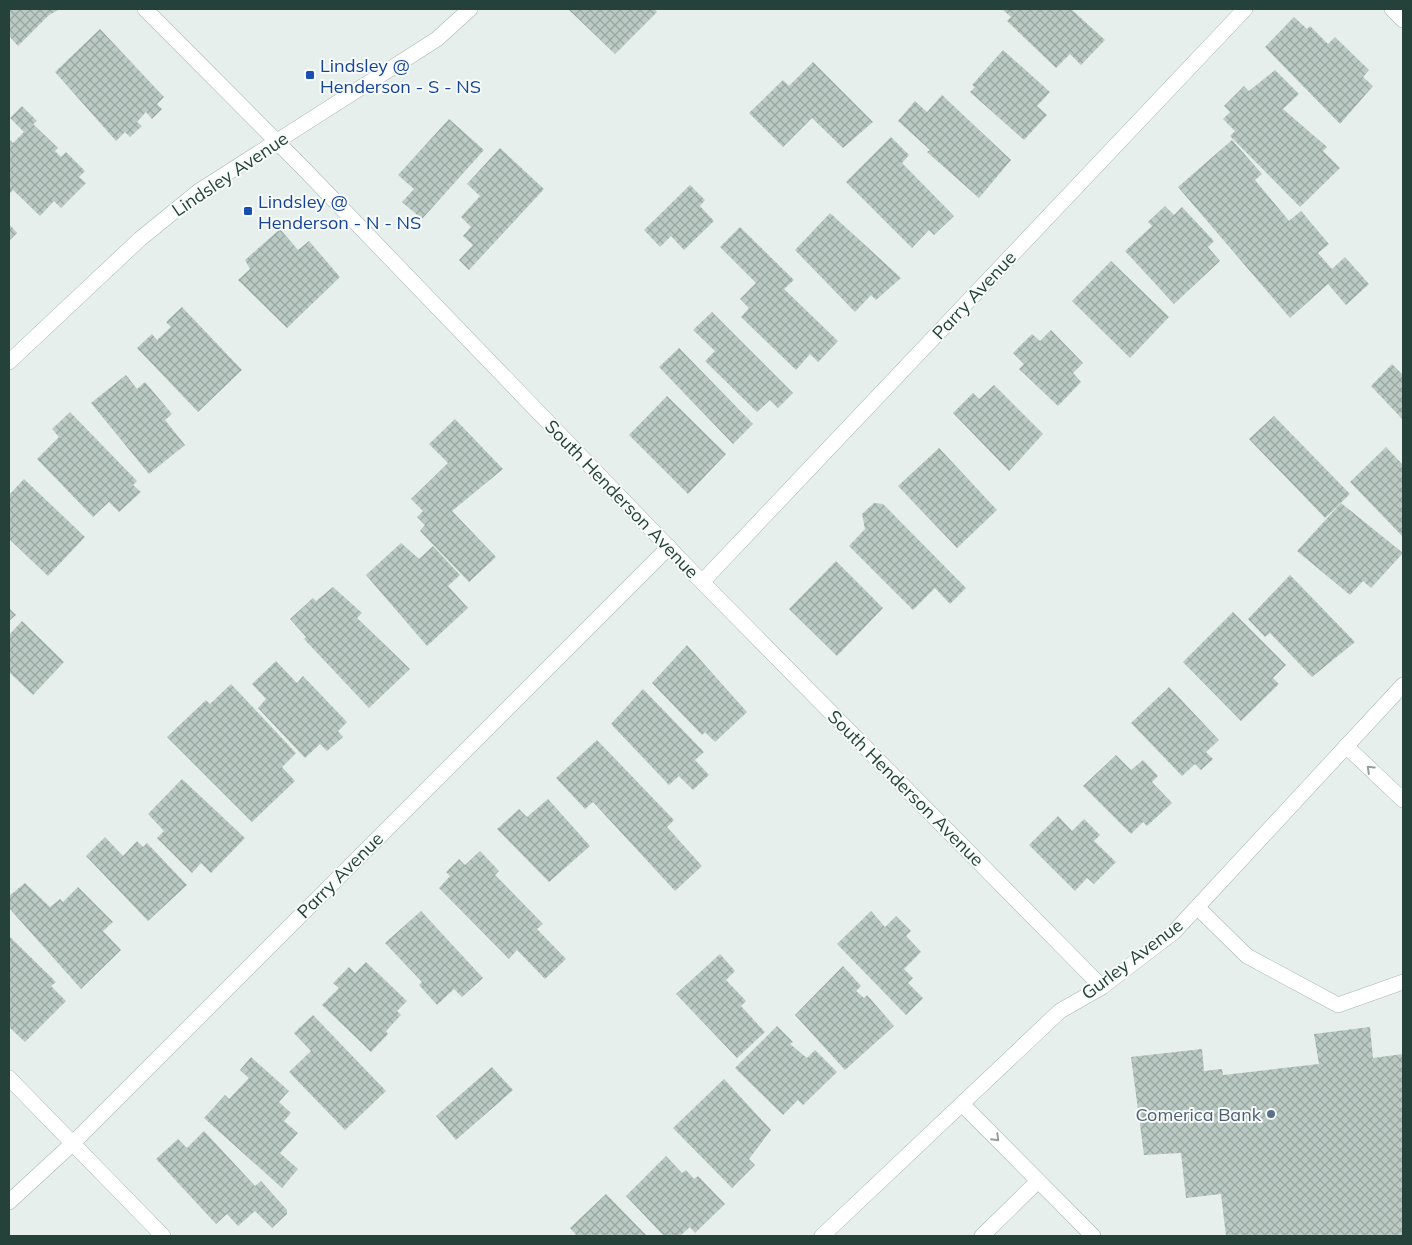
<svg xmlns="http://www.w3.org/2000/svg" width="1412" height="1245" viewBox="0 0 1412 1245" font-family="Mulish,sans-serif">
<defs>
<pattern id="building-cross-hatch" width="8" height="8" patternUnits="userSpaceOnUse" patternTransform="scale(1.25)"><rect width="8" height="8" fill="#bbcac4"/><path d="M0 0l8 8M0 8l8-8" fill="none" stroke="#98a6a0"/></pattern>
</defs>
<rect width="100%" height="100%" fill="#e6efeb"/>
<g fill="url(#building-cross-hatch)">
<path d="M9,9H60L49,15L18,46L9,36Z"/>
<path d="M568,9H654L657,12L615,54Z"/>
<path d="M1002,9H1071L1105,40L1081,65L1070,54L1056,68L1007,21L1011,17Z"/>
<path d="M1294,17L1307,29L1310,26L1328,44L1335,37L1369,70L1363,77L1373,86L1340,124L1265,47Z"/>
<path d="M100,29L164,97L157,104L162,109L152,119L146,112L137,122L142,126L130,137L125,132L116,141L55,72Z"/>
<path d="M1003,50L1050,92L1037,106L1047,115L1024,140L970,92L975,87L972,85Z"/>
<path d="M813,62L873,122L843,148L812,118L783,147L749,113L783,80L789,86Z"/>
<path d="M1275,70L1299,94L1283,109L1327,147L1323,151L1340,168L1300,207L1230,136L1235,131L1223,119L1230,112L1224,106L1244,86L1249,91Z"/>
<path d="M942,95L1011,160L979,198L927,152L930,150L898,121L915,101L927,112Z"/>
<path d="M22,106L37,121L33,124L58,148L55,151L61,157L66,152L85,171L79,177L86,183L61,208L54,201L40,216L13,190L9,194V139L13,143L24,132L10,118Z"/>
<path d="M449,119L484,150L422,219L402,202L414,189L398,175Z"/>
<path d="M891,137L909,155L902,163L954,216L934,235L929,230L912,248L846,182Z"/>
<path d="M1232,140L1262,174L1255,180L1289,221L1301,211L1329,244L1318,253L1332,269L1345,257L1369,284L1346,305L1328,284L1290,318L1178,187Z"/>
<path d="M500,148L544,189L469,270L459,260L473,245L463,236L471,227L461,217L480,196L467,184Z"/>
<path d="M690,185L705,200L700,206L714,221L684,250L671,236L660,247L644,230Z"/>
<path d="M1165,206L1174,215L1182,207L1214,241L1208,247L1220,261L1174,304L1125,251L1152,226L1148,222Z"/>
<path d="M830,213L901,278L876,300L871,295L855,312L795,250Z"/>
<path d="M9,224L17,233L9,241Z"/>
<path d="M740,227L794,280L784,289L838,341L818,362L810,354L796,370L741,317L749,308L740,299L756,283L720,247Z"/>
<path d="M280,229L298,250L309,241L340,277L287,328L238,280L250,269L245,260Z"/>
<path d="M1111,261L1169,317L1130,358L1072,301Z"/>
<path d="M182,307L242,370L198,412L137,348L152,334L157,340L171,327L166,322Z"/>
<path d="M712,312L793,393L778,408L770,400L757,412L705,361L715,351L693,330Z"/>
<path d="M1051,330L1083,363L1073,373L1081,382L1058,406L1019,369L1024,364L1013,353L1032,334L1040,341Z"/>
<path d="M679,348L753,424L733,444L659,367Z"/>
<path d="M1392,364L1403,375V420L1371,386Z"/>
<path d="M126,375L137,389L145,382L172,414L165,420L185,445L149,474L91,403Z"/>
<path d="M994,385L1043,434L1009,471L953,413L973,393L979,399Z"/>
<path d="M667,396L726,454L688,494L629,435Z"/>
<path d="M70,412L137,481L133,485L141,492L119,512L109,502L93,517L37,459L59,437L52,429Z"/>
<path d="M1274,416L1350,494L1325,518L1249,439Z"/>
<path d="M455,419L503,469L452,511L496,557L469,582L420,531L425,525L417,517L423,511L411,499L448,463L429,444Z"/>
<path d="M1386,447L1403,465V537L1350,482Z"/>
<path d="M939,448L997,510L957,548L898,486Z"/>
<path d="M24,479L85,537L48,576L9,539V495Z"/>
<path d="M874,503L883,504L966,588L950,604L935,588L913,610L849,546L865,529L862,514Z"/>
<path d="M1341,503L1403,553L1371,588L1363,581L1350,595L1297,551Z"/>
<path d="M401,543L419,559L433,546L460,575L448,586L468,608L427,646L366,575Z"/>
<path d="M836,561L883,608L837,656L789,609Z"/>
<path d="M1290,575L1355,642L1312,677L1270,633L1265,637L1248,619Z"/>
<path d="M333,587L362,613L357,618L410,669L369,708L304,639L306,637L290,619L313,598L316,601Z"/>
<path d="M9,608L16,615L9,621Z"/>
<path d="M1233,612L1286,665L1273,678L1279,684L1241,721L1183,662Z"/>
<path d="M22,621L64,662L33,695L9,672V635Z"/>
<path d="M687,645L747,712L715,742L705,732L702,735L652,683Z"/>
<path d="M276,661L297,683L303,676L347,722L338,731L343,737L327,751L320,744L305,758L258,708L266,699L252,684Z"/>
<path d="M231,684L296,753L282,767L295,781L252,822L167,737L206,700L210,704Z"/>
<path d="M1169,687L1219,740L1206,752L1213,759L1201,770L1195,764L1182,776L1131,723Z"/>
<path d="M643,689L704,752L695,760L709,775L693,790L679,776L669,785L611,724Z"/>
<path d="M597,740L674,820L667,827L702,866L675,891L593,802L585,809L556,778Z"/>
<path d="M1116,755L1131,770L1143,760L1158,776L1152,782L1172,803L1147,826L1143,822L1131,834L1083,786Z"/>
<path d="M182,779L245,838L211,873L201,863L192,873L157,838L164,831L148,814Z"/>
<path d="M548,799L590,846L549,882L497,829L519,809L527,817Z"/>
<path d="M1058,816L1072,831L1084,819L1100,835L1094,841L1116,862L1094,884L1087,878L1075,891L1029,845Z"/>
<path d="M105,837L123,856L137,841L143,847L147,843L187,885L148,921L86,856Z"/>
<path d="M480,851L499,871L495,875L543,924L537,929L566,959L545,979L517,950L509,959L439,888L450,876L446,872L459,859L465,865Z"/>
<path d="M25,883L50,907L60,899L63,902L78,887L113,922L103,931L121,950L81,989L9,908V896Z"/>
<path d="M421,911L483,978L462,997L454,989L437,1005L419,985L422,982L385,943Z"/>
<path d="M871,911L885,927L896,916L911,931L906,936L921,952L904,969L913,978L908,983L923,998L906,1015L837,944Z"/>
<path d="M9,936L56,982L51,986L66,1001L25,1042L9,1027Z"/>
<path d="M720,954L735,971L726,980L746,1001L741,1006L765,1032L737,1058L676,994Z"/>
<path d="M366,962L407,1001L397,1011L401,1015L386,1031L388,1034L371,1052L322,1005L339,988L333,983L349,967L355,973Z"/>
<path d="M843,966L861,986L856,991L864,998L867,995L894,1026L845,1070L795,1015Z"/>
<path d="M313,1015L386,1091L345,1130L289,1072L311,1051L294,1033Z"/>
<path d="M777,1026L793,1042L790,1044L807,1058L815,1050L837,1072L803,1105L798,1100L783,1115L735,1068Z"/>
<path d="M1370,1027L1373,1058L1403,1054V1236H1226L1221,1194L1186,1198L1181,1153L1144,1155L1131,1057L1202,1049L1204,1071L1222,1069L1223,1075L1319,1064L1314,1034Z"/>
<path d="M251,1057L289,1091L279,1102L291,1113L284,1121L298,1133L280,1153L298,1169L282,1188L204,1118L225,1095L229,1099L249,1078L240,1070Z"/>
<path d="M492,1067L513,1090L456,1140L436,1116Z"/>
<path d="M724,1079L771,1130L749,1159L755,1165L732,1188L673,1128Z"/>
<path d="M204,1131L255,1186L261,1181L287,1210V1214L272,1228L255,1211L238,1226L227,1214L216,1224L156,1159L178,1139L187,1148Z"/>
<path d="M666,1156L682,1173L686,1170L694,1179L698,1176L725,1204L695,1233L690,1227L680,1236H664L626,1196Z"/>
<path d="M606,1194L647,1236H577L570,1228Z"/>
</g>
<g fill="none" stroke-linecap="round" stroke-linejoin="round">
<defs>
<g id="service">
<path d="M1346,746L1403,800"/>
<path d="M1197,907L1247,956L1338,1005L1403,982"/>
<path d="M962,1104L1093,1236"/>
<path d="M982,1236L1038,1181"/>
</g>
<g id="minor">
<path d="M145,9L305,170L702,582L1102,987"/>
<path d="M1392,9L1403,20"/>
<path d="M702,582L1245,9"/>
<path d="M9,1078L163,1236"/>
<path d="M9,1202L72,1144L669,547"/>
<path d="M822,1236L1060,1011L1102,987L1174,932L1403,685"/>
</g>
<path id="tertiary" d="M9,362L140,239L199,191L437,39L470,9"/>
</defs>
<use href="#service" stroke="#a8b8b2" stroke-width="16"/>
<use href="#minor" stroke="#a8b8b2" stroke-width="16"/>
<use href="#tertiary" stroke="#a8b8b2" stroke-width="16"/>
<use href="#service" stroke="#fff" stroke-width="15"/>
<use href="#minor" stroke="#fff" stroke-width="15"/>
<use href="#tertiary" stroke="#fff" stroke-width="15"/>
</g>
<defs><path id="oneway-chevron" d="M-2-3.5L2.5 0L-2 3.5" fill="none" stroke-width="1.6" stroke-linecap="round" stroke-linejoin="round" transform="scale(1.25)"/></defs>
<g stroke="#92a09c">
<use href="#oneway-chevron" transform="translate(1370 769) rotate(-137)"/>
<use href="#oneway-chevron" transform="translate(996 1138) rotate(45)"/>
</g>
<g fill="#1a4fb4" stroke="#f7fbf9" stroke-width="2">
<rect x="305" y="70" width="10" height="10" rx="2.5"/>
<rect x="243" y="206" width="10" height="10" rx="2.5"/>
</g>
<circle fill="#5c6f8a" stroke="#f7fbf9" stroke-width="2" cx="1271" cy="1114" r="5"/>
<g text-anchor="middle" dominant-baseline="central" stroke-width="4" stroke-linejoin="round" paint-order="stroke">
<g font-size="18" fill="#164399" stroke="#f7fbf9" text-anchor="start">
<text x="320" y="65">Lindsley @<tspan x="320" dy="21">Henderson - S - NS</tspan></text>
<text x="258" y="201">Lindsley @<tspan x="258" dy="21">Henderson - N - NS</tspan></text>
</g>
<g font-size="18" fill="#24423a" stroke="#f7fbf9">
<text transform="translate(230 174) rotate(-34)">Lindsley Avenue</text>
<text transform="translate(974 295) rotate(-47)">Parry Avenue</text>
<text transform="translate(622 499) rotate(46)">South Henderson Avenue</text>
<text transform="translate(906 788) rotate(45)">South Henderson Avenue</text>
<text transform="translate(340 875) rotate(-45)">Parry Avenue</text>
<text transform="translate(1132 959) rotate(-37)">Gurley Avenue</text>
</g>
<g font-size="18" fill="#4e5e75" stroke="#f7fbf9" text-anchor="end">
<text x="1261" y="1114">Comerica Bank</text>
</g>
</g>
<rect width="1412" height="1245" fill="none" stroke="#24423a" stroke-width="20"/>
</svg>
